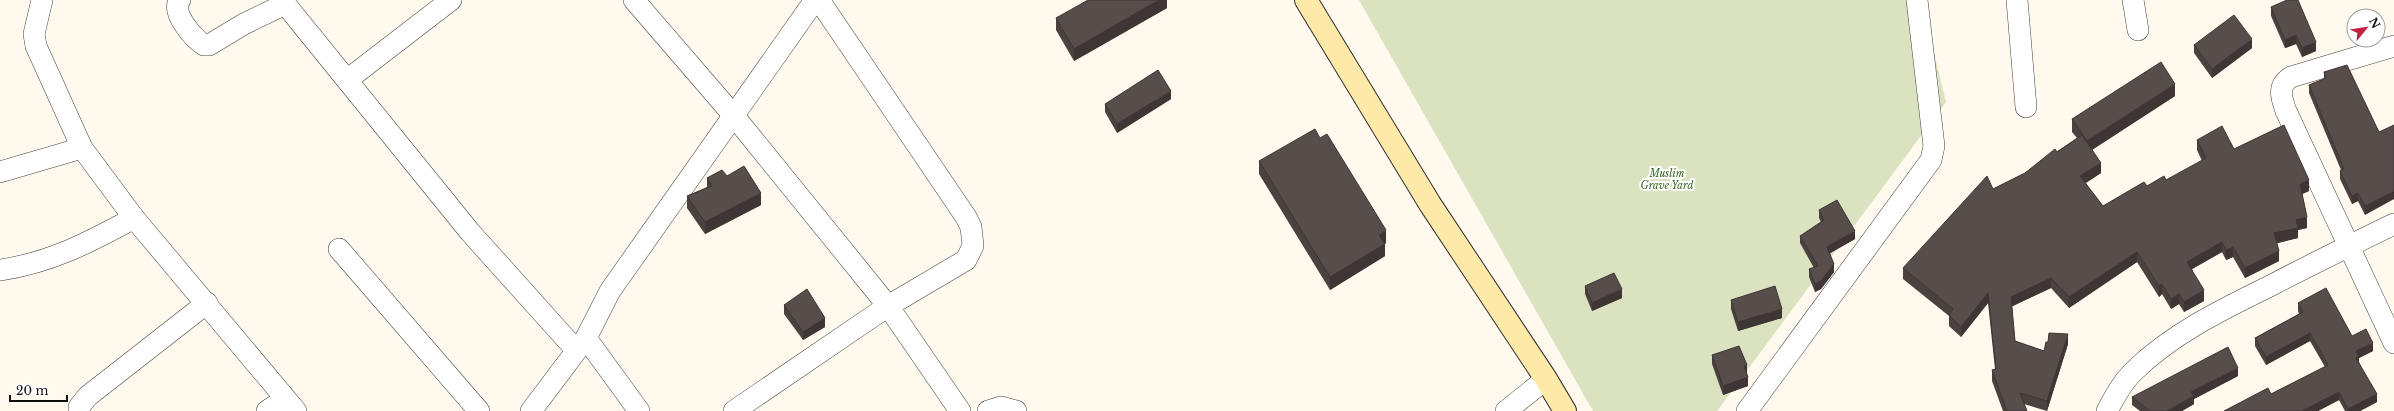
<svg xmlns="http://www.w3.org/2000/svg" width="2394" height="411" viewBox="0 0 2394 411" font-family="'Libre Baskerville',serif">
<rect width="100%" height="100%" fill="#fff9ee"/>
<path fill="#dbe2bf" d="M1359,0H1921L1946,102L1717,411H1593Z"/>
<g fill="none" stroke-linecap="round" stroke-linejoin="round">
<defs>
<g id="street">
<path d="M42,0L34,34L36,46L82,148L134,218L296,411"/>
<path d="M180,0C170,12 194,39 204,45H209L244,24L285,4"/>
<path d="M282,0L470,232L576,350"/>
<path d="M634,0L734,116L888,306L960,411"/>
<path d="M2017,0L2026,107"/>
<path d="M2133,0L2138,30"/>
<path d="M2394,46L2291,77C2277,86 2281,97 2286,111L2394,343"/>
<path d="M347,80L451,0"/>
<path d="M0,172L82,148"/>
<path d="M339,249L479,411"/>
<path d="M0,270C50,263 90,242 134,218"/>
<path d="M586,338L639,411"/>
<path d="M79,411V407L88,396L207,303"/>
<path d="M267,411L285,399"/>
<path d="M531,411L586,338L610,291L815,0"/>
<path d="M734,411L888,306L966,260L973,246L971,227L966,217L819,0"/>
<path d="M988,411L1001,407L1016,411"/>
<path d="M1506,411L1546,379"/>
<path d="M1747,411L1931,160L1934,146L1917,0"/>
<path d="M2107,411C2114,398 2121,384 2132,373C2171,334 2223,309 2272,285C2312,264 2353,244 2394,224"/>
</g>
<path id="secondary" d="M1306,0L1430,204L1546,379L1565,411"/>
</defs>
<use href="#street" stroke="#414141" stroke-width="22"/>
<use href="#secondary" stroke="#303030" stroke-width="24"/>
<use href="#street" stroke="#fff" stroke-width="21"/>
<use href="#secondary" stroke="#ffe9a9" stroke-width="22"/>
</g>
<g fill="#4b4240">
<path d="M1167,0V8L1074,61L1056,30V18Z"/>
<path d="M2271,7L2316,51L2302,57L2296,44L2285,48L2271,16Z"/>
<path d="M2194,45L2252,48L2212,78L2194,53Z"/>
<path d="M2324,72L2379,132L2365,215L2358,201L2352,204L2340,179V171L2341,170L2309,93V85L2324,79Z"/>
<path d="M2175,96L2092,150L2101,173L2085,183L2103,206L2147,186L2166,180L2202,161L2197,150V140L2234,149L2309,191L2302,194L2307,228L2298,230V238L2277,243L2279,261L2245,278L2233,257L2226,260L2222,252L2192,269L2204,301L2184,312L2179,304L2171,309L2162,294L2159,297L2137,262L2069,308L2051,288L2012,306L2015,341L2044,351L2068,344L2047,411L2024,404L2027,411H2003L1992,381V370L1995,369L1988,303L1961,337L1949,326V316L1903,279V268L1993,189L2025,173L2077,138L2072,132V119Z"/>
<path d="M1171,99L1117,133L1105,112V104Z"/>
<path d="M1259,161L1386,243L1384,244L1385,256L1330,290L1259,174Z"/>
<path d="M727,176L761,205L705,234L687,208V196L707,187V178Z"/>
<path d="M1819,210L1855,239L1830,253L1834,272L1821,289L1815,292L1809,277V269L1814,268L1800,243V236L1821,222L1819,218Z"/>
<path d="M1585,286L1622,298L1592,311L1585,294Z"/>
<path d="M1731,300L1782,318L1738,331L1731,309Z"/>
<path d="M2298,303L2352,336L2373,351L2359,358V362L2377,402L2360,411H2345L2339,400L2318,411H2224L2271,394L2325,367L2310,341L2266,365L2255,346V338L2299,314L2298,311Z"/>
<path d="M784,305L825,327L803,340L784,314Z"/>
<path d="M1712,355L1747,374L1748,386L1723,395L1712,364Z"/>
<path d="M2238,376L2194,399V404L2182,411H2140L2132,405V397Z"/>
</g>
<g fill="#3d3634">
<path d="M1159,0H1167V8L1074,61V49Z"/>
<path d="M2296,35V44L2285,48V40Z"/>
<path d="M2252,39V48L2212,78V69Z"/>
<path d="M2316,42V51L2302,57V48Z"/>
<path d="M2175,84V96L2087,153V141Z"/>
<path d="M1171,91V99L1117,133V124Z"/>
<path d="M2101,163V173L2080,187V176Z"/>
<path d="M2309,180V191L2300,195V184Z"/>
<path d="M2394,191V199L2365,215V206Z"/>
<path d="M761,193V205L705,234V222Z"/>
<path d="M2358,193V201L2352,204V196Z"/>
<path d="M2307,217V228L2298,230V238L2274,244V233L2296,220Z"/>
<path d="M1386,230V243L1379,247V235Z"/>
<path d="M1855,231V239L1827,255V247Z"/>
<path d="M2222,242V252L2187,272V262Z"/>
<path d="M1385,244V256L1330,290V277Z"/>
<path d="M2233,247V257L2226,260V250Z"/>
<path d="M2279,251V261L2245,278V268Z"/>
<path d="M2137,252V262L2069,308V297Z"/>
<path d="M1834,264V272L1821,289L1815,292V284Z"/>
<path d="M2051,278V288L2011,307V297Z"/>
<path d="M2162,284V294L2159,297V286Z"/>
<path d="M1622,289V298L1592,311V303Z"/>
<path d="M2204,290V301L2184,312V302Z"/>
<path d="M1988,293V303L1961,337V327Z"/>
<path d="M2179,294V304L2171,309V299Z"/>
<path d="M1782,309V318L1738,331V322Z"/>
<path d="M825,318V327L803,340V332Z"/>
<path d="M2310,333V341L2266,365V357Z"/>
<path d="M2068,334V344L2047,411V401Z"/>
<path d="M2373,343V351L2359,358V364L2356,357V351Z"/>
<path d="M1747,365V374L1744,366Z"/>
<path d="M2238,368V376L2194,399V404L2182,411H2167L2191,392Z"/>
<path d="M1748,377V386L1723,395V386Z"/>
<path d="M2339,392V400L2318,411H2302Z"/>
<path d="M2377,394V402L2360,411H2348V409Z"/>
</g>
<g fill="#574d4a" stroke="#3d3634">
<path d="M1088,0H1159L1074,49L1056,18Z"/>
<path d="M2287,0H2298L2316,42L2302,48L2296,35L2285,40L2271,7Z"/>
<path d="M2234,15L2252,39L2212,69L2194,45Z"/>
<path d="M2161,62L2175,84L2087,141L2072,119Z"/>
<path d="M2347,65L2379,132L2394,125V191L2365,206L2358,193L2352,196L2340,171L2344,169L2309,85L2326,78L2324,72Z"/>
<path d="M1158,70L1171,91L1117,124L1105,104Z"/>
<path d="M2284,125L2309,180L2300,184L2307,217L2296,220L2298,228L2274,233L2279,251L2245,268L2233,247L2226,250L2222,242L2187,262L2204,290L2184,302L2179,294L2171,299L2162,284L2159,286L2137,252L2069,297L2051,278L2011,297L2015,341L2044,351L2046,342H2048L2049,333L2068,334L2047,401L2020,393L2027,411H2007L1992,370L1996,369L1988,293L1961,327L1949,315L1953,309L1903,268L1987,176L1993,189L2025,173L2055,149L2057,152L2082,135L2101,163L2080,176L2103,206L2144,182L2147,186L2164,176L2166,180L2206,158L2197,140L2222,126L2234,149Z"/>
<path d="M1315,129L1320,138L1327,134L1386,230L1379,235L1385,244L1330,277L1259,161Z"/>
<path d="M744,166L761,193L705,222L687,196L712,186L707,178L722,170L727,176Z"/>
<path d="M1837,200L1855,231L1827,247L1834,264L1821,281L1815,284L1809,269L1818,266L1800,236L1824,220L1819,210Z"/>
<path d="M1614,273L1622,289L1592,303L1585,286Z"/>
<path d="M1775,286L1782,309L1738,322L1731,300Z"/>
<path d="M2326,288L2352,336L2366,329L2373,343L2356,351L2359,356L2356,358L2377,394L2348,409L2339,392L2302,411H2224L2268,388L2271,394L2328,365L2310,333L2266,357L2255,338L2303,312L2298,303Z"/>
<path d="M807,289L825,318L803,332L784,305Z"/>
<path d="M1739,346L1747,365L1744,366L1748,377L1723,386L1712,355Z"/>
<path d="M2228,347L2238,368L2191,392L2194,396L2167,411H2150L2132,397Z"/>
</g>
<g text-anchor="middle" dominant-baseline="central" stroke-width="4" stroke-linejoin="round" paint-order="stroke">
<g font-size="10" font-style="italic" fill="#36671c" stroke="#fff">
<text x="1667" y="173">Muslim<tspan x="1667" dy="12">Grave Yard</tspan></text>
</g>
</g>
<g transform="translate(2366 28) rotate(60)"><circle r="19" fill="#ffffff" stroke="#9f9f9f"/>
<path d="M0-3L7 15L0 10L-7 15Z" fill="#c22240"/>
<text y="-6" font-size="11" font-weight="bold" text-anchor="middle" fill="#0e0e0e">N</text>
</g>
<path d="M10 395v6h57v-6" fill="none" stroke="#0e0e0e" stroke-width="2"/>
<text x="16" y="395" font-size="12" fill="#0e0e0e" stroke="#ffffff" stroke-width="3" paint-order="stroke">20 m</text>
</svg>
